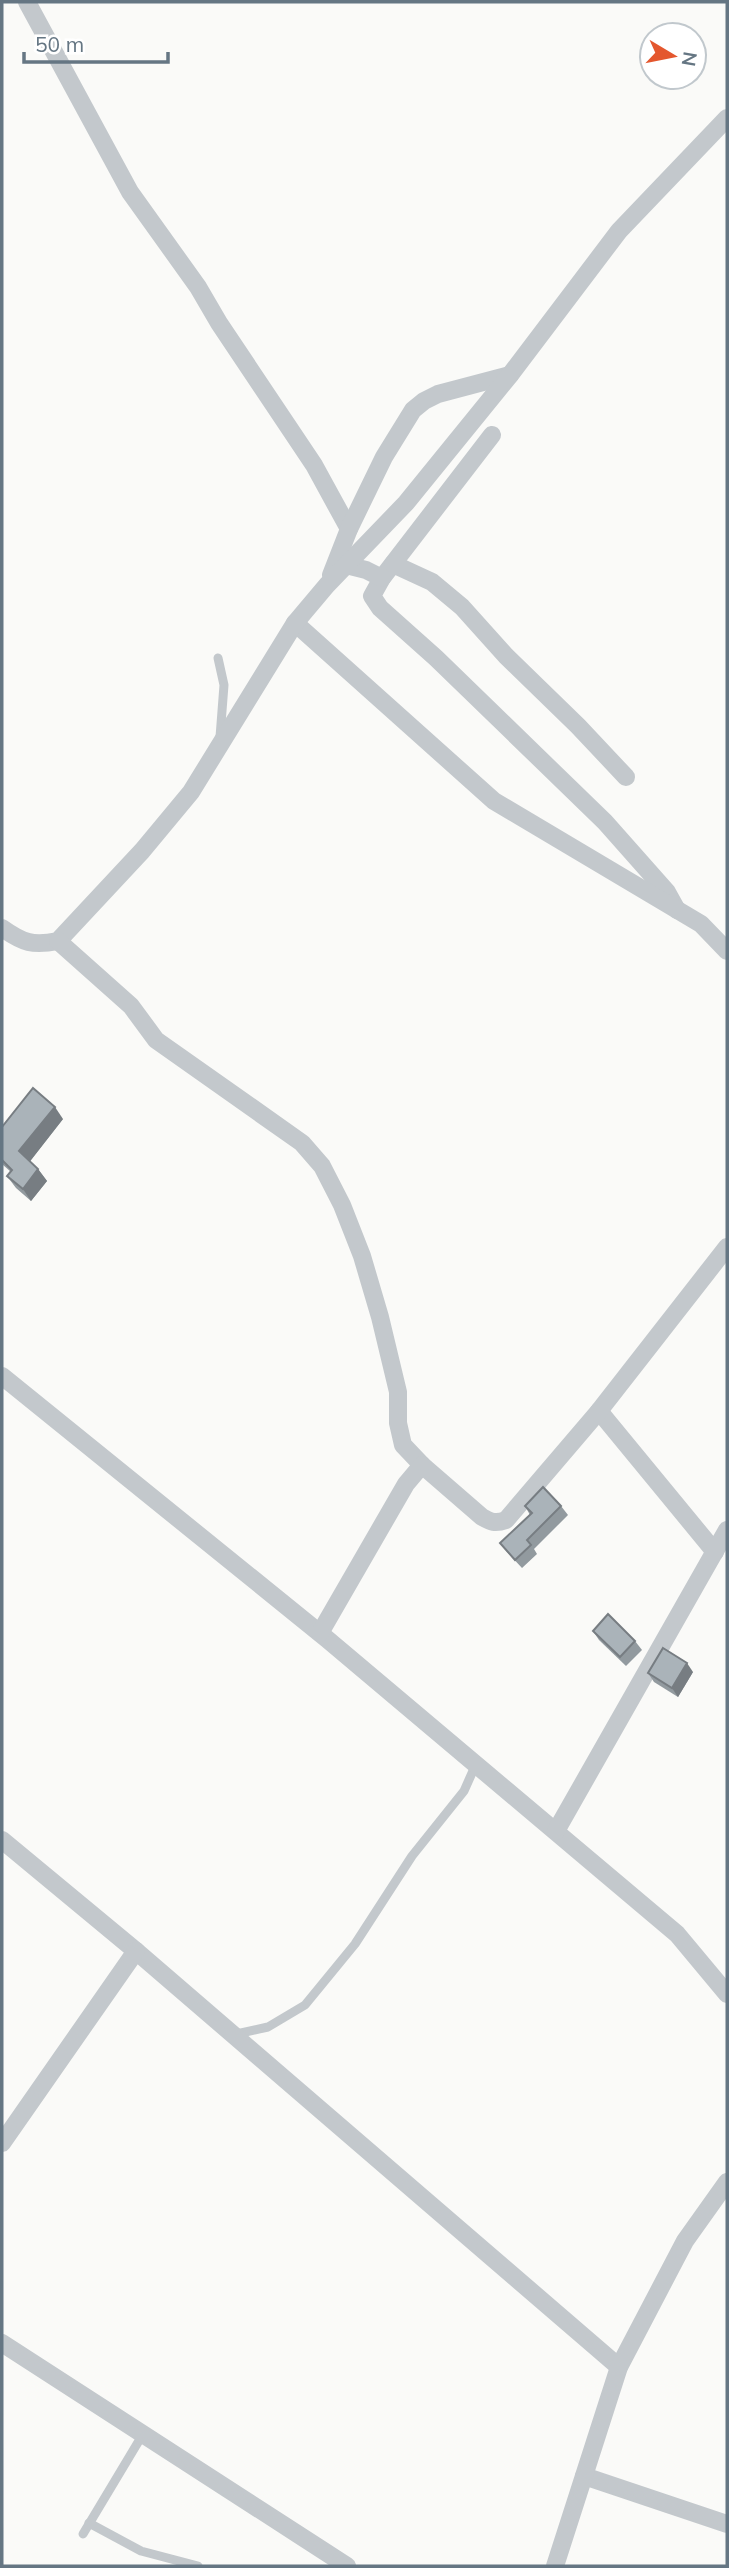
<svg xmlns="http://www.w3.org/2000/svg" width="729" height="2568" viewBox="0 0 729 2568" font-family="Mulish,sans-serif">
<rect width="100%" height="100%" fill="#fafaf8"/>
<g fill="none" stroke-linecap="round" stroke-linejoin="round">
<g stroke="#c3c8cc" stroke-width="9">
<path d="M218,658L224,685L220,737"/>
<path d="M232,2035L268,2027L305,2005L355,1944L412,1856L464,1791L476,1764"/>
<path d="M89,2523L141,2551L198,2566"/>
<path d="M83,2534L143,2434"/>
</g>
<g stroke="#c3c8cc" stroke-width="18">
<path d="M27,2L130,192L198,287L219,323L314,465L349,529"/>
<path d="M492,435L382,578L372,596L380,608L436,658L605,822L667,892L677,910"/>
<path d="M393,564L432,582L462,607L506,656L578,726L626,777"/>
<path d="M346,565L366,570L382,578"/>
<path d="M331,575L349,529L384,457L413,410L424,401L438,394L510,375"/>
<path d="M295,623L494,801L701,924L727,951"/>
<path d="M2,928C23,943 33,946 58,941L142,851L191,792L295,623L327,585L406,503L510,375L619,231L727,118"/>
<path d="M58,941L131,1006L156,1040L302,1143L322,1166L342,1205L362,1256L380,1317L398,1392V1423L403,1445L422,1465"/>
<path d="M2,1376L327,1639L677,1934L727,1994"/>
<path d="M599,1411L715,1552"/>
<path d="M320,1633L406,1484L422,1465L482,1517C491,1522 495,1524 506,1520L599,1411L727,1247"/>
<path d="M556,1831L727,1530"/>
<path d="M2,1840L136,1951L619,2367"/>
<path d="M2,2143L136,1951"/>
<path d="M2,2343L347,2566"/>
<path d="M584,2476L727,2524"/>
<path d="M555,2566L619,2367L685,2241L727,2182"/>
</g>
</g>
<g fill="#929a9f">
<path d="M63,1119L30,1161L38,1169L47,1181L31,1201L16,1188L7,1176L11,1172L2,1164V1127Z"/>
<path d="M525,1506H561L568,1515L534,1549L537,1554L522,1568L507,1552L500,1543L530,1515Z"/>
<path d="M593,1631L635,1641L642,1650L626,1666L599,1640Z"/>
<path d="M693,1672L678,1697L654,1682L648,1673Z"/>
</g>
<g fill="#777d82">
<path d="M55,1107L63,1119L28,1164L19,1151Z"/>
<path d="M38,1169L47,1181L31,1201L23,1189Z"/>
<path d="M687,1663L693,1672L678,1697L672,1688Z"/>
</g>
<g fill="#aab3b9" stroke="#777d82" stroke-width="2">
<path d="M33,1088L55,1107L19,1151L38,1169L23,1189L7,1176L12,1170L2,1160V1127Z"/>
<path d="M543,1487L561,1506L527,1540L531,1545L515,1560L500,1543L532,1513L525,1506Z"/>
<path d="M608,1614L635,1641L620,1657L593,1631Z"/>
<path d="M663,1648L687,1663L672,1688L648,1673Z"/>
</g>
<rect width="729" height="2568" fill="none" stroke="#657683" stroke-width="7"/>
<g transform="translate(673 56) rotate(100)"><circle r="33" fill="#ffffff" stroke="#c1c8cd" stroke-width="2"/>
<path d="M0-5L12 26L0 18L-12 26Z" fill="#e4572e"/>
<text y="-10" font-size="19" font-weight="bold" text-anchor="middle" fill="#657683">N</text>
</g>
<path d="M24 52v10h144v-10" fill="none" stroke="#657683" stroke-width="3.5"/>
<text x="35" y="52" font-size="21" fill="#657683" stroke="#ffffff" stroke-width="5" paint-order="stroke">50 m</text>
</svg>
